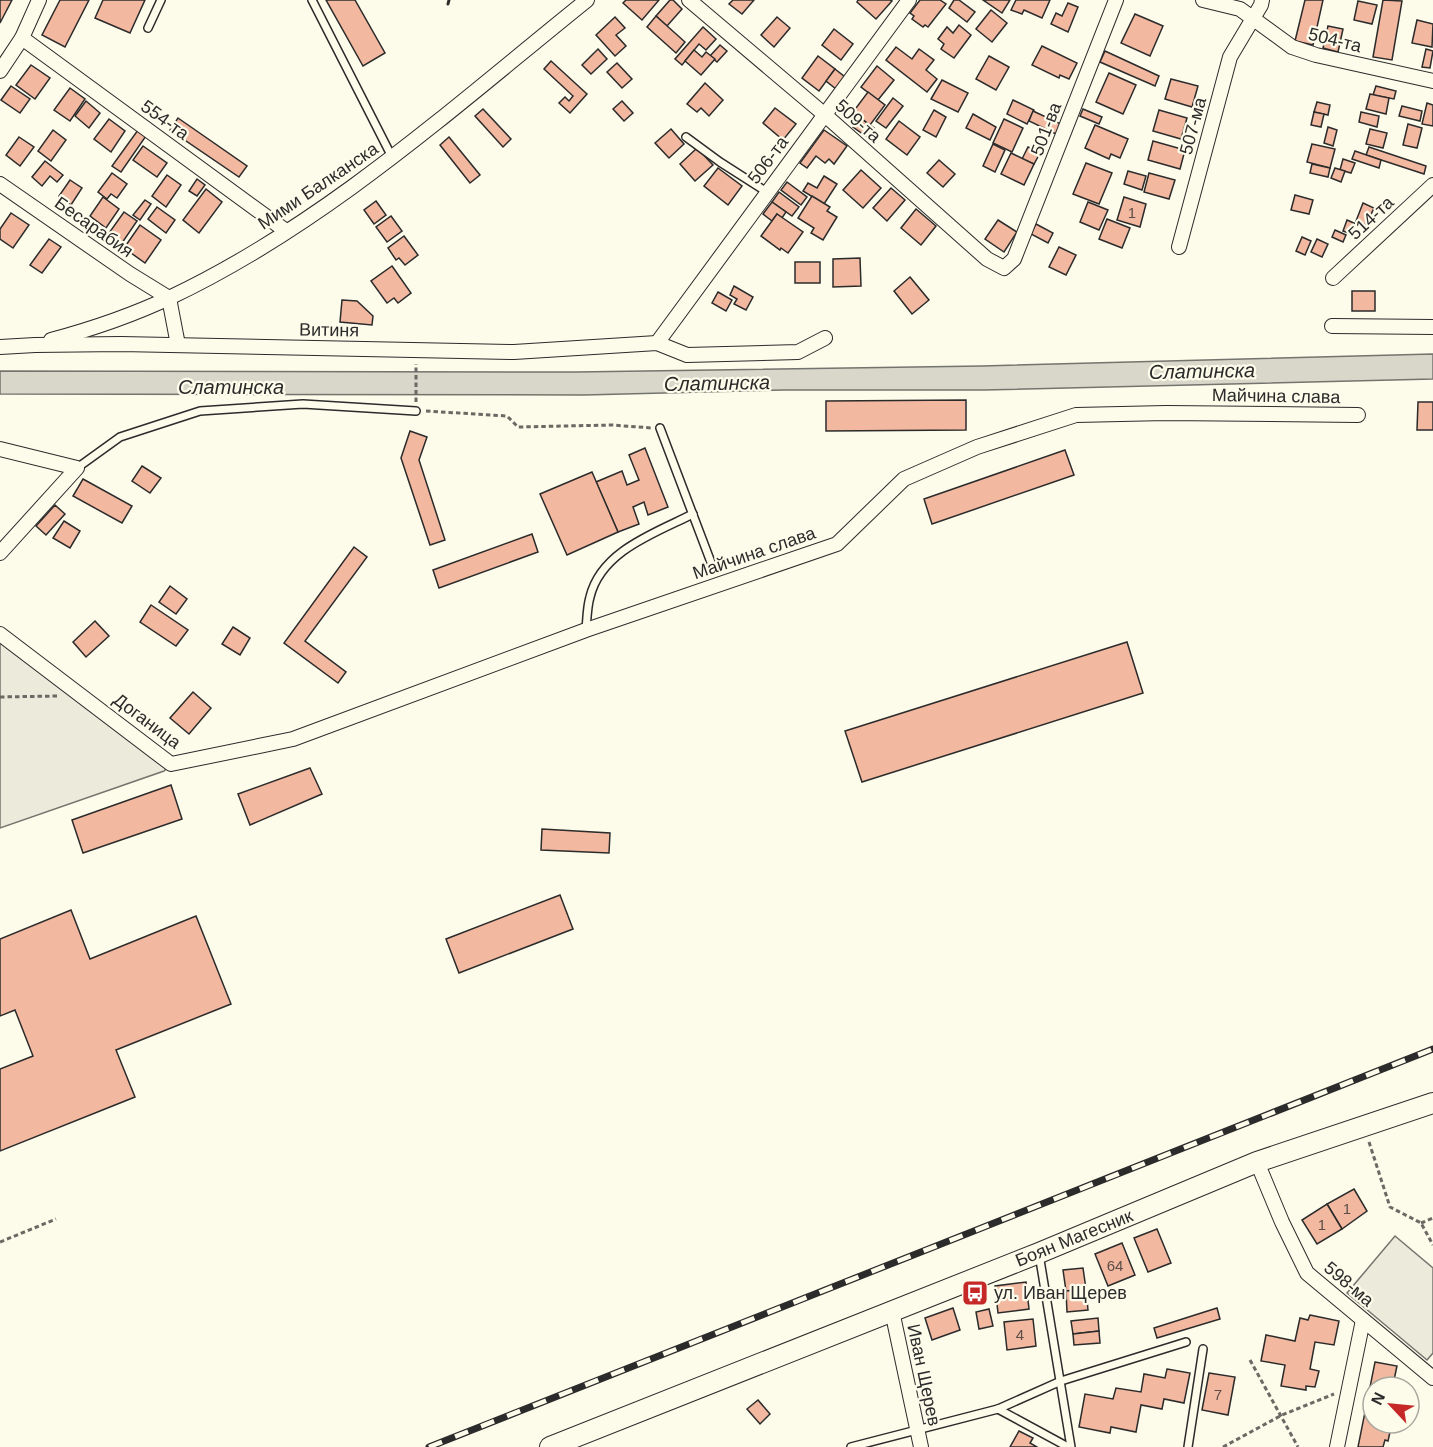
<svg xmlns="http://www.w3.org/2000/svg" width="1433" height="1447" viewBox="0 0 1433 1447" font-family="Arial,sans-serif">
<rect width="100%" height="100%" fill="#fdfbea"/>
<g fill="#ecebdb" stroke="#74746e" stroke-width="1.5">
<path d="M0,634L171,764L164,771L0,828Z"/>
<path d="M1395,1236L1433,1268V1353L1427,1360L1347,1293Z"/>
</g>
<path fill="#d8d7c9" stroke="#74746e" stroke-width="1.5" d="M1433,354V379L984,390H783L584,395L0,394V371L576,372L982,366Z"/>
<g fill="#f2b8a0" stroke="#2b2b2b" stroke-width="1.5">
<path d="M0,0H12L0,23Z"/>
<path d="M60,0H89L65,47L42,35Z"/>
<path d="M103,0H145L130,33L95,18Z"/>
<path d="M326,0H355L385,53L363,66Z"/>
<path d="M626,0H659L642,20L623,3Z"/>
<path d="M670,0H673L682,9L667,26L656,16Z"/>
<path d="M733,0H754L742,14L729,4Z"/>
<path d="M858,0H890L892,1L876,19L857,2Z"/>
<path d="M920,0H940L946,4L928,27L925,25L923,27L912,19L914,16L910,13Z"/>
<path d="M954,0H959L975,12L967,22L949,8Z"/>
<path d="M983,0H1010L1002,13Z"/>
<path d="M1016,0H1050L1042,18L1024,10L1022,14L1011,10Z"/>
<path d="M1305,0H1323L1313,45L1295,41Z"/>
<path d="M1383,0L1402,1L1392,60L1373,57Z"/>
<path d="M1358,1L1377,5L1372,24L1354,20Z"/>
<path d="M1068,3L1078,7L1068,32L1051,24L1056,13L1062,16Z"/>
<path d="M991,10L1007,23L992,42L976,29Z"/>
<path d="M1135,14L1163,26L1150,56L1121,43Z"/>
<path d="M656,16L685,42L676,53L647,27Z"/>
<path d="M615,17L625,28L616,35L626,46L615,56L596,35Z"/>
<path d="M777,17L790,28L774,47L761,35Z"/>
<path d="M1417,20L1433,24L1432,47L1412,43Z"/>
<path d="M959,25L971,35L954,58L941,49L944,44L938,39L947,27L953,33Z"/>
<path d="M1328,26L1343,29L1338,52L1323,48Z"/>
<path d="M703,27L716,39L706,50L699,44L682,65L675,59Z"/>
<path d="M834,29L853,44L841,60L822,45Z"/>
<path d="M720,45L727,51L717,62L710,56Z"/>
<path d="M1042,46L1077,63L1069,79L1060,75L1059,78L1032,65Z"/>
<path d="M896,47L912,59L919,49L934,60L926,70L937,79L927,92L886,60Z"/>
<path d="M598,49L607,59L591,74L582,65Z"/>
<path d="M1426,49L1433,51L1430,68L1422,67Z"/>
<path d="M694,50L702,57L706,52L715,59L701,75L685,61Z"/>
<path d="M1105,51L1159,76L1155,86L1100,62Z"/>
<path d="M818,56L835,69L819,91L802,78Z"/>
<path d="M989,56L1009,67L996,90L976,79Z"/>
<path d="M551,61L587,94L570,113L559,103L565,97L569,101L573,96L544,69Z"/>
<path d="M617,63L632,79L622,88L607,72Z"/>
<path d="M31,65L50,78L35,99L16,85Z"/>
<path d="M877,66L894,80L878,100L861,87Z"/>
<path d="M835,69L845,77L836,89L826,81Z"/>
<path d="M1109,73L1136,85L1123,114L1096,102Z"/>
<path d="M1171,79L1198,86L1192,107L1165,99Z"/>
<path d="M942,80L968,93L958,112L931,99Z"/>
<path d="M705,83L723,100L709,116L701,108L697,112L687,104Z"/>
<path d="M11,86L30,99L20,113L1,100Z"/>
<path d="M1376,86L1396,91L1394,99L1373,95Z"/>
<path d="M70,88L85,99L70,121L54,110Z"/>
<path d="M868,92L885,105L870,125L853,112Z"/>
<path d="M1370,94L1389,98L1386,114L1366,109Z"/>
<path d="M893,98L903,106L886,128L876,121Z"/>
<path d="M1013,100L1034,110L1027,124L1007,114Z"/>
<path d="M86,101L100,113L89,128L75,116Z"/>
<path d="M622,101L633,113L624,121L613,109Z"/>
<path d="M1317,102L1330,105L1328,115L1314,112Z"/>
<path d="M1427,103L1433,105V126L1422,124Z"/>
<path d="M1402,106L1422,111L1420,121L1399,116Z"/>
<path d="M775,108L796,124L783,140L763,123Z"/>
<path d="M483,109L511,139L503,147L475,116Z"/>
<path d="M1083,109L1102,117L1099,124L1080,116Z"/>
<path d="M934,110L946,117L936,137L923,130Z"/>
<path d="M1159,110L1187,118L1181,139L1153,131Z"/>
<path d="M1033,111L1061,124L1056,134L1029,121Z"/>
<path d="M1314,112L1324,114L1321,127L1311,125Z"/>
<path d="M1361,112L1379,116L1377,127L1359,122Z"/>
<path d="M973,114L996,127L990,140L966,128Z"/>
<path d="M178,118L247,166L239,177L170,130Z"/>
<path d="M860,118L874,128L867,137L853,127Z"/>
<path d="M109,119L125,131L111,152L94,139Z"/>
<path d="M1004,119L1023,128L1012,152L993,143Z"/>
<path d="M899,121L920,137L907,155L886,139Z"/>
<path d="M1408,124L1422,128L1417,148L1403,145Z"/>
<path d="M1095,125L1128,139L1120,158L1111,154L1109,159L1085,148Z"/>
<path d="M1328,127L1337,130L1333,146L1324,143Z"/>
<path d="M671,129L684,144L669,158L655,143Z"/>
<path d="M1370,129L1387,133L1383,148L1366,144Z"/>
<path d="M53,130L66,140L51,161L38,151Z"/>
<path d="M138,130L146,136L121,172L112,166Z"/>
<path d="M824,130L847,146L834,164L829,159L825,163L816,156L807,168L800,163Z"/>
<path d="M19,137L34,147L20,166L6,155Z"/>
<path d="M449,137L480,175L470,183L440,145Z"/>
<path d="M1153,141L1185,150L1180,169L1148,160Z"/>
<path d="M993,144L1005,150L995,172L983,166Z"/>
<path d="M1312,144L1335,149L1330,168L1307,162Z"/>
<path d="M143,146L167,163L157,177L133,160Z"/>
<path d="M1028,147L1040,153L1034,164L1022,159Z"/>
<path d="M1369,147L1426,166L1424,174L1366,155Z"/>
<path d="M697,148L713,165L695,181L680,164Z"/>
<path d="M1355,151L1381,160L1379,168L1352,159Z"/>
<path d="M1011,153L1034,164L1024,185L1001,174Z"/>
<path d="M1343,159L1355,163L1351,173L1340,170Z"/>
<path d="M939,160L955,174L943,187L927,173Z"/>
<path d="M45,161L63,175L57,182L50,176L42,186L32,177Z"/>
<path d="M1086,163L1112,173L1099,204L1073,194Z"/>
<path d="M1312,164L1330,168L1328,177L1310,173Z"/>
<path d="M718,168L742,186L728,205L704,186Z"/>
<path d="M1335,168L1345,171L1341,182L1331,178Z"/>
<path d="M861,170L881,188L863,208L843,190Z"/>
<path d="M1128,171L1146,176L1142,190L1124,184Z"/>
<path d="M112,173L127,184L117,198L111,194L107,199L98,192Z"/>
<path d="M1149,173L1175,180L1169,199L1144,192Z"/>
<path d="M167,175L181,185L166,207L152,196Z"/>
<path d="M824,176L837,184L824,204L803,191L808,183L817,188Z"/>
<path d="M197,179L205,185L197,196L189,191Z"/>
<path d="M70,180L82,188L71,205L59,196Z"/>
<path d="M787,182L807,197L801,205L781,190Z"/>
<path d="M891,188L905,200L887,221L873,208Z"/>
<path d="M206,189L222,202L199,233L183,220Z"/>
<path d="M779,192L799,207L792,216L772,202Z"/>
<path d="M1295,195L1313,200L1309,214L1291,210Z"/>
<path d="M812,196L830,207L827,211L837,217L823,240L811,233L814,228L798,218Z"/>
<path d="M103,197L119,209L106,228L90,216Z"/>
<path d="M1124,197L1146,204L1140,227L1117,220Z"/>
<path d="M145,200L151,204L140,220L133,215Z"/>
<path d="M376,201L386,215L374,224L364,210Z"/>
<path d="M772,202L786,212L782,218L777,214L772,221L763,214Z"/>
<path d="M1088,202L1108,210L1099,230L1080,222Z"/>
<path d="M1363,203L1374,208L1366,225L1356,221Z"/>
<path d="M157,207L175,220L166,233L148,219Z"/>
<path d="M916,209L936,226L921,245L901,228Z"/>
<path d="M124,212L137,221L122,243L109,233Z"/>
<path d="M11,213L29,225L13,248L0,239V229Z"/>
<path d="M777,214L803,232L788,253L781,248L780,250L761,236Z"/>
<path d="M391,216L402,231L387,242L376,227Z"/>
<path d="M1107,219L1130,228L1122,248L1099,239Z"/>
<path d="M998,220L1017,232L1004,252L985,239Z"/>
<path d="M1347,220L1356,224L1352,234L1343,231Z"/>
<path d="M1036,224L1053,233L1048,243L1031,234Z"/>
<path d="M140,225L161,240L145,263L124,248Z"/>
<path d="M1335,230L1346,235L1343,242L1332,237Z"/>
<path d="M404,236L418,255L405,265L399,258L396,260L388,248Z"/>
<path d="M1302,237L1311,241L1305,255L1296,251Z"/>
<path d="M49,239L61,247L42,273L30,265Z"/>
<path d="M1317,239L1328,244L1322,257L1311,252Z"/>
<path d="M1059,247L1076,255L1066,275L1049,267Z"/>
<path d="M860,258L861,286L833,287V259Z"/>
<rect x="795" y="262" width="25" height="21"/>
<path d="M392,266L411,293L398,303L394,298L387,303L371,281Z"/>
<path d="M910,277L929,300L912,314L894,291Z"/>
<path d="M734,286L753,297L746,310L734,304L737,299L730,295Z"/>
<rect x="1352" y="291" width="23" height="20"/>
<path d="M718,292L732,300L726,311L712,303Z"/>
<path d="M342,300L357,301L373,316L372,325L340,322Z"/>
<path d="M966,400V430L826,431V401Z"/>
<path d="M1418,402H1433V430H1417Z"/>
<path d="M410,431L427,437L419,460L445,540L430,545L401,458Z"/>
<path d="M645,448L668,507L648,515L644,502L633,507L639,524L618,532L596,482L622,471L627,485L639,480L629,455Z"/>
<path d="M1065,450L1074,475L932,524L924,499Z"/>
<path d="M142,466L161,478L150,493L132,481Z"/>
<path d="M592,472L618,532L567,555L540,494Z"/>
<path d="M83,479L132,506L122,523L73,496Z"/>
<path d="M55,505L65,514L46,535L36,526Z"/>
<path d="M64,521L80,531L70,548L53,538Z"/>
<path d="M532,534L538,552L439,588L433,570Z"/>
<path d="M354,547L367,557L305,641L346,672L338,683L284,643Z"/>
<path d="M170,586L187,599L176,614L159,602Z"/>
<path d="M151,605L188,630L176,646L140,622Z"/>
<path d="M95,621L109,636L86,657L73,642Z"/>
<path d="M233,627L250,638L240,655L222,644Z"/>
<path d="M1127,642L1143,693L862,782L845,731Z"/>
<path d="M193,692L211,708L189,734L170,718Z"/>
<path d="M310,768L322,794L250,825L238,794Z"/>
<path d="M171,785L182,819L83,853L72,820Z"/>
<path d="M542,829L610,833L609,853L541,850Z"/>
<path d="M560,895L573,929L459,973L446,939Z"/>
<path d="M71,910L90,959L196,916L231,1004L116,1050L135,1097L0,1151V1069L33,1056L15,1010L0,1016V939Z"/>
<path d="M1354,1189L1367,1211L1342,1229L1327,1204Z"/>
<path d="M1327,1204L1342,1229L1317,1244L1302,1220Z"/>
<path d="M1157,1229L1171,1263L1148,1272L1134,1238Z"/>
<path d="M1122,1243L1135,1275L1108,1286L1095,1254Z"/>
<path d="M1083,1268L1086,1289L1066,1291L1063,1270Z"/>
<path d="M1026,1282L1029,1309L998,1313L995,1286Z"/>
<path d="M1086,1289L1088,1310L1067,1312L1066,1291Z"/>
<path d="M953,1308L960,1330L932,1340L925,1318Z"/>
<path d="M1217,1308L1220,1319L1157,1338L1154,1328Z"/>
<path d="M989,1309L993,1326L979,1329L976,1312Z"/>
<path d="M1310,1315L1339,1321L1334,1345L1315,1342L1310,1369L1319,1371L1315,1387L1306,1386V1390L1281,1386L1285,1365L1261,1361L1266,1335L1295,1341L1300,1318L1308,1320Z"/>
<path d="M1098,1318L1099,1331L1073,1334L1071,1321Z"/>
<path d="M1033,1319L1036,1346L1007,1350L1004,1322Z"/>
<path d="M1099,1331L1100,1343L1074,1345L1073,1334Z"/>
<path d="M1375,1362L1397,1366L1394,1380L1400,1381L1399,1387H1373V1423H1392L1388,1441L1385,1440L1383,1447H1358Z"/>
<path d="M1167,1369L1190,1373L1184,1403L1164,1399L1162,1409L1141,1405L1136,1432L1111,1427L1110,1433L1079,1427L1085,1394L1113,1399L1116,1388L1141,1392L1144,1374L1165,1378Z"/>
<path d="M1209,1373L1235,1377L1228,1415L1202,1410Z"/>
<path d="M758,1400L770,1414L760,1424L747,1409Z"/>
<path d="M1019,1431L1033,1438L1030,1443L1037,1447H1010Z"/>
</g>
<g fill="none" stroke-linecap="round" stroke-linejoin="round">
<defs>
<g id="lane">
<path d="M312,0L392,157"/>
<path d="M148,28L161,0"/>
<path d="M686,137L720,162L767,192"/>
<path d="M660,428L712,565"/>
<path d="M77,468L120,437L200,411L303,404L416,411"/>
<path d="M586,630C587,619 587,607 590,597C601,551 655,533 693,514"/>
<path d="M1039,1254L1071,1447"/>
<path d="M998,1409L1068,1447"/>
<path d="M851,1447L998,1409L1061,1381L1186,1342"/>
<path d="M1188,1447L1203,1349"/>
</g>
<g id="street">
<path d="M689,0L825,115L987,259L1004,268L1014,259L1116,0"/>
<path d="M1203,0L1240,9L1292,47L1316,55L1433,81"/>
<path d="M22,38L286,231"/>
<path d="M0,71L22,38L39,0"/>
<path d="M0,184L130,274L169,298"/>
<path d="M1179,247L1230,57L1261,5L1262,0"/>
<path d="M1333,278L1433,185"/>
<path d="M169,298L178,345"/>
<path d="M1332,326L1433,327"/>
<path d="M51,340C92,329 133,315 171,297C325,224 455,106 587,0"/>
<path d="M657,343L909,0"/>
<path d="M0,347L35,345L121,344L514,352L657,343L687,355L798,352L825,338"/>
<path d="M0,449L77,468L0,553"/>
<path d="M0,634L171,764L293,739L586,630L837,544L904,479L977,447L1076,415L1166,413L1358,415"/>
<path d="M1257,1162L1282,1222L1307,1273L1433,1378"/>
<path d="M892,1311L921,1447"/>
<path d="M1337,1447L1363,1320"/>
</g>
<path id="secondary" d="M550,1447L1039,1253L1257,1162L1433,1103"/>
</defs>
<use href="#lane" stroke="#2b2b2b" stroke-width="10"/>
<use href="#street" stroke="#2b2b2b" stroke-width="16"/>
<use href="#secondary" stroke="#2b2b2b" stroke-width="22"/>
<g stroke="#6a6964" stroke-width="3" stroke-dasharray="4.5 3" stroke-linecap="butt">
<path d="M416,402V364"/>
<path d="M426,411L507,416L518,427L612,425L652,428"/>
<path d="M0,697L58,696"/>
<path d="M1369,1142L1390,1207L1421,1223L1433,1245"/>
<path d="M1421,1223L1433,1218"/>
<path d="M0,1242L56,1219"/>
<path d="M1250,1360L1298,1447"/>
<path d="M1223,1447L1282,1415L1334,1394"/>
</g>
<use href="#lane" stroke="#fdfbea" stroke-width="7"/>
<use href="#street" stroke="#fdfbea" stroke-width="14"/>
<use href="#secondary" stroke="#fdfbea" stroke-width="20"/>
<defs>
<path id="rail" d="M429,1447L1433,1049"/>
</defs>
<use href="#rail" stroke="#2b2b2b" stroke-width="7"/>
<use href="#rail" stroke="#fdfbea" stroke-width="4.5" stroke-dasharray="14" stroke-linecap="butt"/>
<path stroke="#2b2b2b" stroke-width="3" d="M448,4L449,0"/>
</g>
<defs>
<symbol id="bus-square" viewBox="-11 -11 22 22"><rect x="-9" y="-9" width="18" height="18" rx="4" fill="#c62828" stroke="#fdfbea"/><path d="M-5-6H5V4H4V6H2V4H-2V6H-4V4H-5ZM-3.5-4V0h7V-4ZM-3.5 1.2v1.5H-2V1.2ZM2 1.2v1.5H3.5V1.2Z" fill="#fff"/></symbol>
</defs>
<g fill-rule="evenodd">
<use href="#bus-square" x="960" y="1278" width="30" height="30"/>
</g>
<g text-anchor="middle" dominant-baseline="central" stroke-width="4.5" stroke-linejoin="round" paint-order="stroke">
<g font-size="15" fill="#5d4e48">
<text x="1132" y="212">1</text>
<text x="1347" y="1208">1</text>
<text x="1322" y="1224">1</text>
<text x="1115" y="1265">64</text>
<text x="1020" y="1334">4</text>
<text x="1218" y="1394">7</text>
</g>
<g font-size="18" fill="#2b2b2b" stroke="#fdfbea">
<text transform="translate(1335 40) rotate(14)">504-та</text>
<text transform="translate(165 120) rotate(36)">554-та</text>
<text transform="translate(858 121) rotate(42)">509-та</text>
<text transform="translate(1193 126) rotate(-75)">507-ма</text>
<text transform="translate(1046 129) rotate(-69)">501-ва</text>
<text transform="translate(768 160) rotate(-53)">506-та</text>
<text transform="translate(318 186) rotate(-34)">Мими Балканска</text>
<text transform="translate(1371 218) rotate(-43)">514-та</text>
<text transform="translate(94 227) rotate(35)">Бесарабия</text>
<text transform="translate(329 330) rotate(1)">Витиня</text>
<text transform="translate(1276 396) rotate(1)">Майчина слава</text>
<text transform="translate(754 553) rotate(-19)">Майчина слава</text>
<text transform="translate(147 721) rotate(37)">Доганица</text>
<text transform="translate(1074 1238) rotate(-22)">Боян Магесник</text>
<text transform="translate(1349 1284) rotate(40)">598-ма</text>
<text transform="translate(924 1375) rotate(78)">Иван Щерев</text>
</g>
<g font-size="18" fill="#2b2b2b" stroke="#fdfbea" text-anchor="start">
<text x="994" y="1293">ул. Иван Щерев</text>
</g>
<g font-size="20" font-style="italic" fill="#2b2b2b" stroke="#fdfbea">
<text transform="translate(1202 371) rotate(-1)">Слатинска</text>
<text transform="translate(717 383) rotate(-1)">Слатинска</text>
<text x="231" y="387">Слатинска</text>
</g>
</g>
<g transform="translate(1391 1405) rotate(296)"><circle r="28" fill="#fdfbea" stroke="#a9a89e" stroke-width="1.5"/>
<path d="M0-4.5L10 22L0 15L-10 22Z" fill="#c62828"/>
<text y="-9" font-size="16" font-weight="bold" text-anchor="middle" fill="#2b2b2b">N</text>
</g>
</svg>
